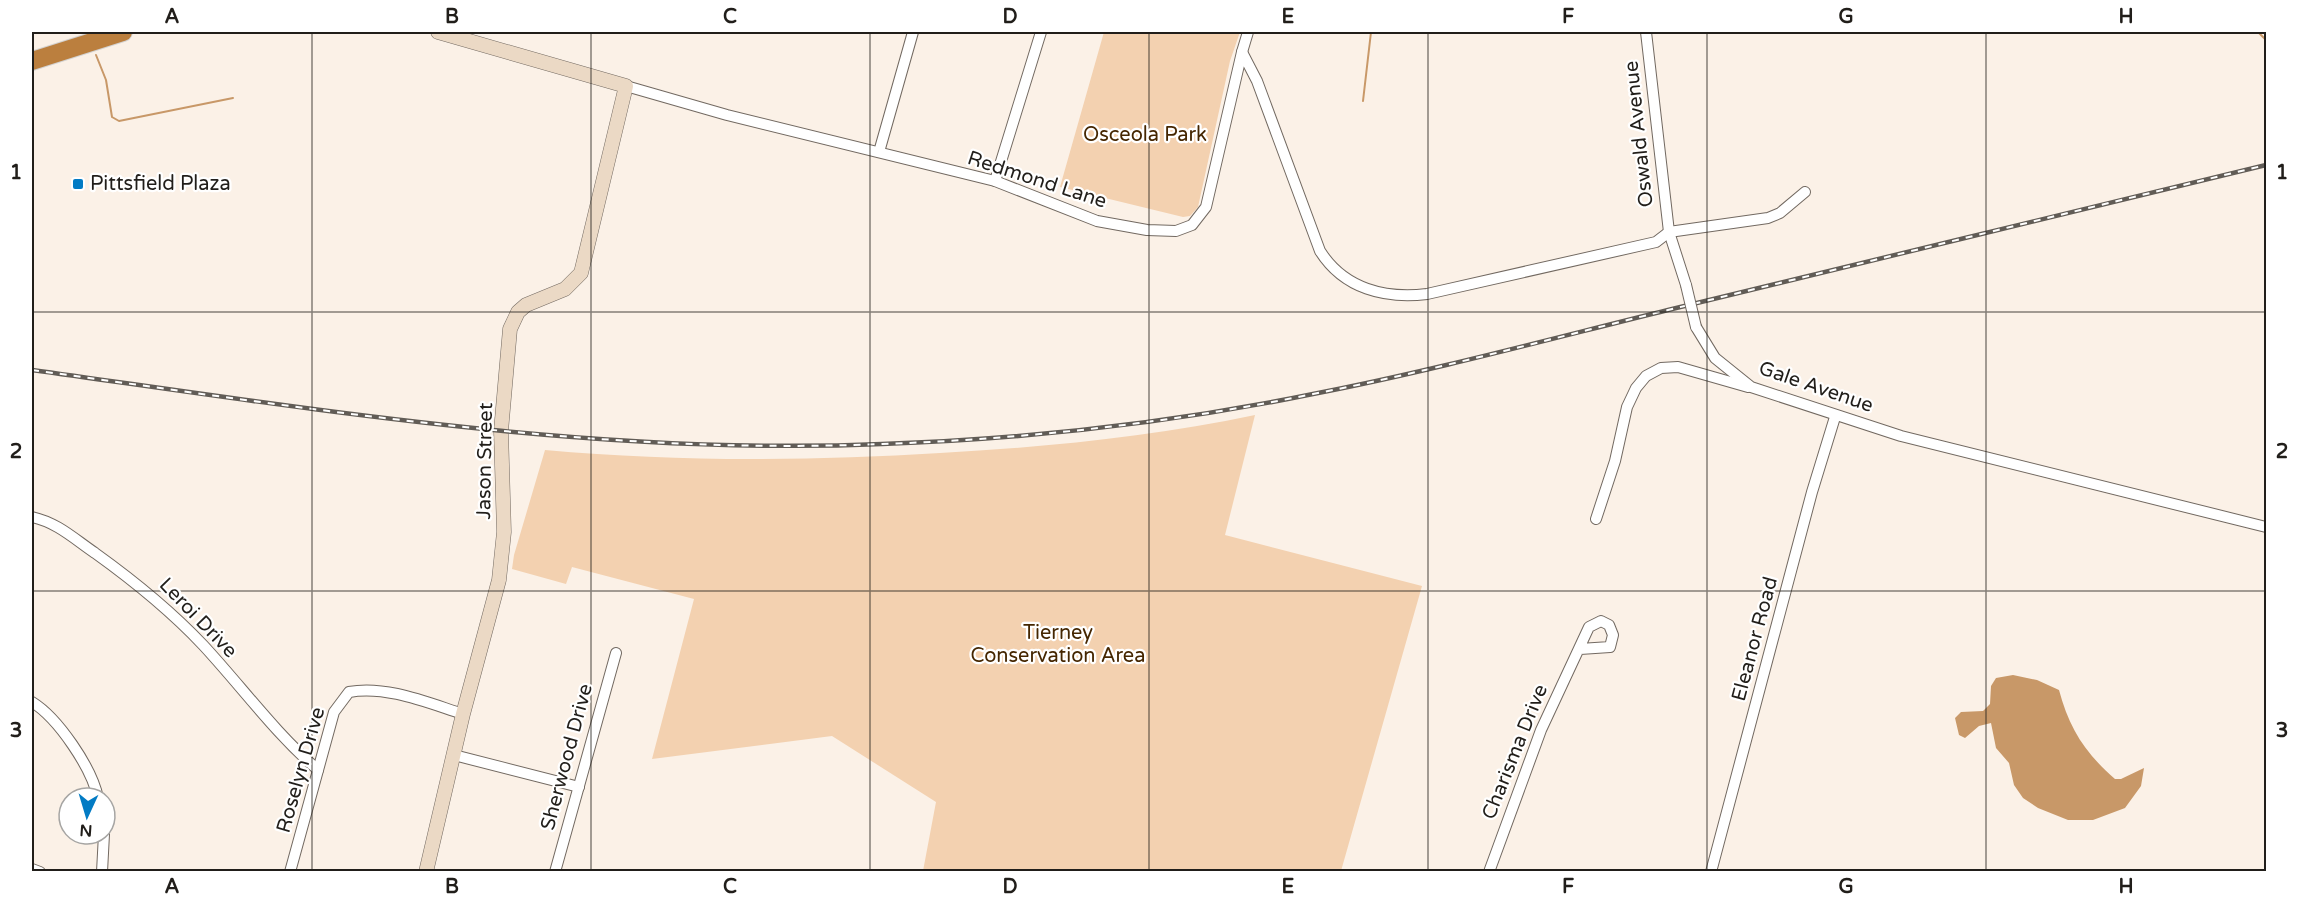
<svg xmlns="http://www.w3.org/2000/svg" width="2298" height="903" viewBox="0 0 2298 903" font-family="'Varela Round',sans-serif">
<rect width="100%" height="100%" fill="#fbf1e7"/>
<g fill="#f3d1b0">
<path d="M1104,32H1240L1230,61L1198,207L1190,216L1183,217L1060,187Z"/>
<path d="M1255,415L1225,535L1422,586L1341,871H923L936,802L832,736L652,759L694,599L572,567L566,584L512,569L514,555L545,450C677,462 808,461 940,453C1046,447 1151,437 1255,415Z"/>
</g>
<path fill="#c89868" d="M2013,675L2037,680L2059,690C2069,728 2085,753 2115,779H2121L2144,768L2141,786L2125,808L2093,820H2068L2038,808L2023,798L2014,785L2009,763L1996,748L1991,723L1979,726L1965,738L1959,735L1955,718L1961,712L1983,711L1990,704L1991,686L1996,678Z"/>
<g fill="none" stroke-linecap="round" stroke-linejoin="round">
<g stroke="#c89868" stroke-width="2">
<path d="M82,32H83"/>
<path d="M2258,32L2266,40"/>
<path d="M96,55L106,80L112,117L119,121L233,98"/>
<path d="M1363,101L1371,32"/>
</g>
<defs>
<g id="street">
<path d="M1646,32L1669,232L1686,285"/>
<path d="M1242,52L1248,32"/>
<path d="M626,86L727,115L995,181L1097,221L1147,230L1176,231L1192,225L1206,207L1242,52L1257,81L1320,251C1344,289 1385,299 1427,294L1656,242L1669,232"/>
<path d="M879,152L913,32"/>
<path d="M995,181L1041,32"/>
<path d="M1669,232L1768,218L1780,213L1805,192"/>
<path d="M1696,327L1715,358L1751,387L1901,436L2266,527"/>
<path d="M32,517C58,523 73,538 95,553C134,581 170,610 203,645C242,687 275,733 318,770"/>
<path d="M1596,519L1615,461L1627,407L1636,388L1646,376L1661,368L1678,367L1748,387"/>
<path d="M32,702C58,718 92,768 98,798"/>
<path d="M454,755L579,787"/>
<path d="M32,869L40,872"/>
<path d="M102,872L104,834"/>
<path d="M290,872L334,712L349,692C386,685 428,703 463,714"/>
<path d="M555,872L616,653"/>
<path d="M1489,872L1541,730L1589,627L1601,621L1609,625L1613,635L1610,647L1580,649"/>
<path d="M1711,872L1812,492L1835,417"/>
</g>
<path id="secondary" d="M426,872L463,714L499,580L504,532L501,431L510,329L518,312L526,305L565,289L581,273L626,86L438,32"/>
<path id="highway" d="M32,61L123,32"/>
</defs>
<use href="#street" stroke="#726961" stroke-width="12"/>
<use href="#secondary" stroke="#726961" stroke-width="15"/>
<use href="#highway" stroke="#d3d2d1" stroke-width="20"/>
<use href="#street" stroke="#fff" stroke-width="10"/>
<use href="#secondary" stroke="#ebd9c5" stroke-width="14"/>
<use href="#highway" stroke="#bb7f3e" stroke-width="18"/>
<defs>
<path id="rail" d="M32,370C314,409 596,456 882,444C1027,439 1171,423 1313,394C1432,371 1550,339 1668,310C1867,262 2067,213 2266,165"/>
</defs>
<use href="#rail" stroke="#615c56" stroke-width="4.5"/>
<use href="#rail" stroke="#fff" stroke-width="2" stroke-dasharray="7" stroke-linecap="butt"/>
<defs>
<path id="street-bridge" d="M1686,285L1696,327"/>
</defs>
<use href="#street-bridge" stroke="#726961" stroke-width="12" stroke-linecap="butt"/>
<use href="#street-bridge" stroke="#fff" stroke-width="10"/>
</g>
<path fill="none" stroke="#211e1a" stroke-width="1.5" stroke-opacity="0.55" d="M312,32V872M591,32V872M870,32V872M1149,32V872M1428,32V872M1707,32V872M1986,32V872M32,312H2266M32,591H2266"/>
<rect fill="#027bc4" stroke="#fff" stroke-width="2" x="72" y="178" width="12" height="12" rx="3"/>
<g text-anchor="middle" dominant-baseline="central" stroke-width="4.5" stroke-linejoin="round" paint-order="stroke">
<g font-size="20" fill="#211e1a" stroke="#fff">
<text transform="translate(1639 134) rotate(-96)">Oswald Avenue</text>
<text transform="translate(1037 180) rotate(18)">Redmond Lane</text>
<text transform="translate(1816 387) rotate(19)">Gale Avenue</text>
<text transform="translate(485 461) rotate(-89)">Jason Street</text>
<text transform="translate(198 618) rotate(46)">Leroi Drive</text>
<text transform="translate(1755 639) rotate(-75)">Eleanor Road</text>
<text transform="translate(1515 752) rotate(-68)">Charisma Drive</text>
<text transform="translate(567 757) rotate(-75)">Sherwood Drive</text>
<text transform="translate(301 770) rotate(-74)">Roselyn Drive</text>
</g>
<g font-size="20" fill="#452600" stroke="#fff">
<text x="1145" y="135">Osceola Park</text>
<text x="1058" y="633">Tierney<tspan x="1058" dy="23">Conservation Area</tspan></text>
</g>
<g font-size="20" fill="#211e1a" stroke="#fff" text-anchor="start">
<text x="90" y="184">Pittsfield Plaza</text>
</g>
</g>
<rect width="2298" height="903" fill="none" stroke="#ffffff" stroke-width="66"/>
<g transform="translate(87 816) rotate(184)"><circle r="28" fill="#ffffff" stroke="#a6a5a3" stroke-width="1.5"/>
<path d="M0-4.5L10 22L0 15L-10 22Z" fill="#027bc4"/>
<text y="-9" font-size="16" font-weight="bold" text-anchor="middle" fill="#211e1a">N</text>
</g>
<rect x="33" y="33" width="2232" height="837" fill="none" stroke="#211e1a" stroke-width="2"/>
<g font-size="20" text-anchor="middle" font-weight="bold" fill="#211e1a">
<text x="172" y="23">A</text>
<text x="452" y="23">B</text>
<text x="730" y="23">C</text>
<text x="1010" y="23">D</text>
<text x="1288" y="23">E</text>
<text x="1568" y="23">F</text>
<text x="1846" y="23">G</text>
<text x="2126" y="23">H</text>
<text x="16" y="179">1</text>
<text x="2282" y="179">1</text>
<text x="16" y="458">2</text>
<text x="2282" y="458">2</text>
<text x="16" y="737">3</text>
<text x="2282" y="737">3</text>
<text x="172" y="893">A</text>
<text x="452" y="893">B</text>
<text x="730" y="893">C</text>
<text x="1010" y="893">D</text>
<text x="1288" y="893">E</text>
<text x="1568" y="893">F</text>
<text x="1846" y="893">G</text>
<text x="2126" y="893">H</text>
</g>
</svg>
